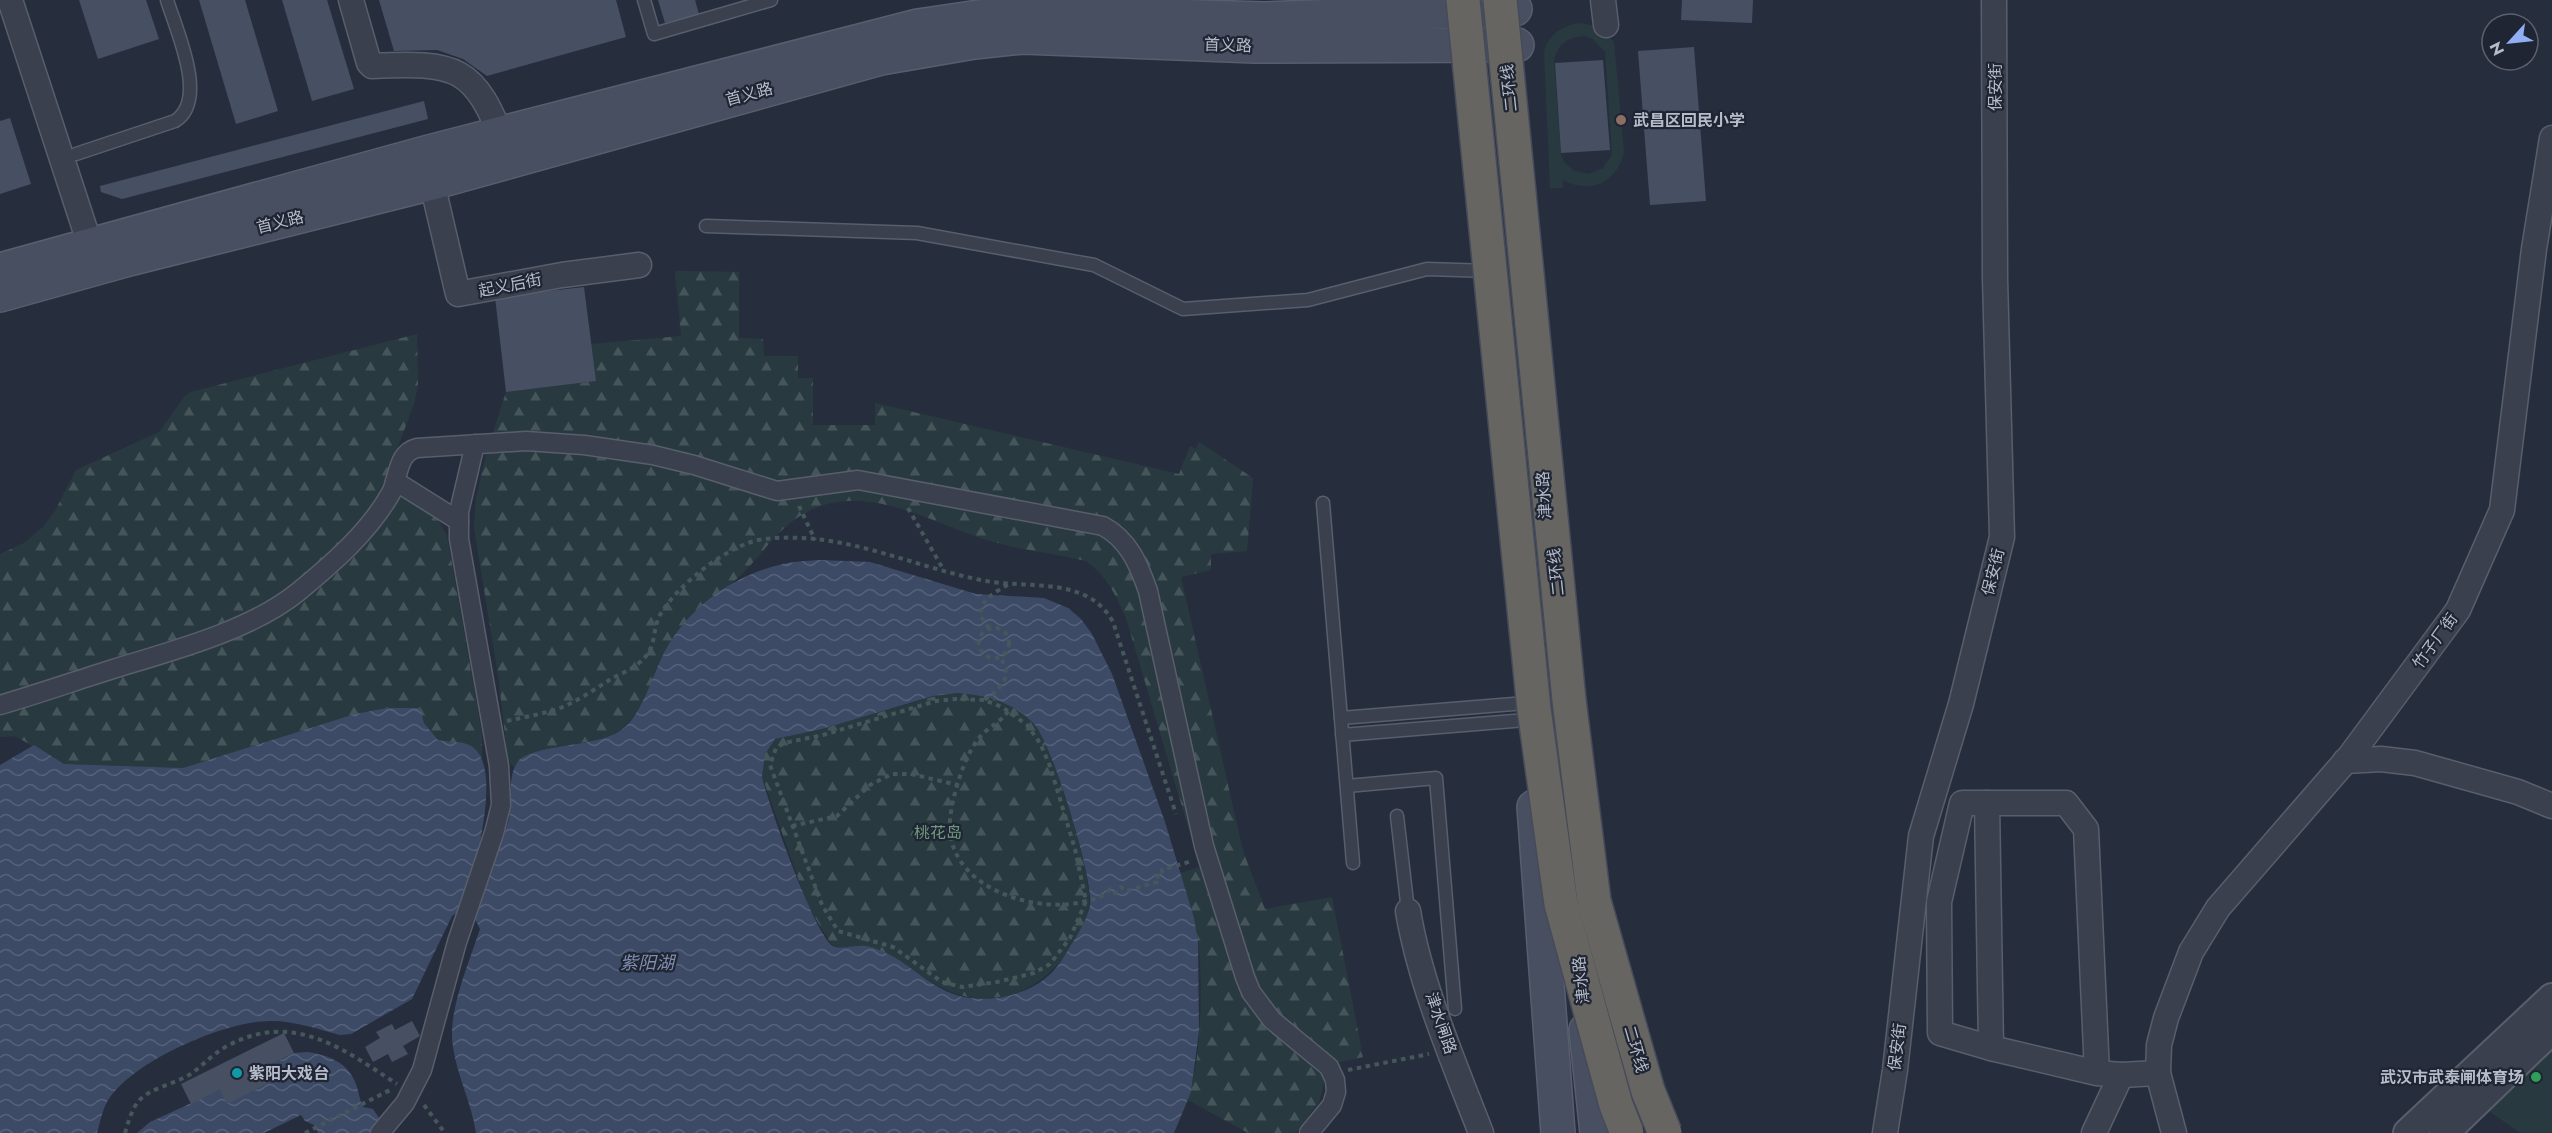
<svg xmlns="http://www.w3.org/2000/svg" width="2552" height="1133" viewBox="0 0 2552 1133" font-family="Jost,'Noto Sans SC',sans-serif">
<defs>
<pattern id="forest-firs" width="22" height="20" patternUnits="userSpaceOnUse" patternTransform="scale(1.5)"><rect width="22" height="20" fill="#283a3f"/><path d="M5 1l3.5 6h-7zM16 11l3.5 6h-7z" fill="#455559"/></pattern>
<pattern id="water-waves" width="16" height="10" patternUnits="userSpaceOnUse" patternTransform="scale(1.5)"><rect width="16" height="10" fill="#3c4a66"/><path d="M0 5q4-4 8 0t8 0" fill="none" stroke="#56627b"/></pattern>
</defs>
<rect width="100%" height="100%" fill="#262e3e"/>
<g fill="url(#forest-firs)">
<path d="M675,271L739,272V338L763,339L764,356H798V378H813V425H875V403L1179,474L1190,446L1196,449L1199,442L1253,478L1247,551L1211,554V570L1181,577L1243,851L1265,909L1332,897L1363,1057L1335,1063L1325,1079L1319,1102L1296,1133H1248L1188,1100C1201,1062 1204,980 1198,940C1195,917 1187,895 1180,873L1200,867L1126,618C1116,595 1106,575 1086,561C1058,554 1029,551 1001,544C936,528 862,473 797,518C772,534 756,564 733,582C715,597 697,609 682,627C657,655 652,698 626,725C604,750 529,740 514,767L508,760L498,675L474,528L476,498L486,455L506,392L596,381L591,344L681,336Z"/>
<path d="M417,334L418,385L414,404L384,484L438,520L447,536L482,734V763C472,738 459,746 438,740L424,723L305,730L183,768L64,764L15,736L0,737V554L24,543L43,527L55,511L76,470L159,432L185,396L191,392Z"/>
<path d="M946,693C979,692 1010,699 1034,724C1051,742 1094,880 1089,905C1082,947 1042,992 999,997C963,1002 943,990 915,971C907,967 900,960 892,956C875,949 852,949 834,946L830,942L808,906L762,776L764,754L775,739L822,729Z"/>
</g>
<g fill="#283a3f" fill-rule="evenodd">
<path d="M1580,23L1600,27L1614,42L1624,152C1617,182 1591,195 1563,180V188H1550L1544,51C1550,34 1561,26 1580,23ZM1584,36L1593,39L1605,52L1612,155L1603,168L1589,174L1574,171L1564,162L1561,155L1554,61C1557,44 1568,37 1584,36Z"/>
<path d="M2552,1043V1133H2520L2489,1111Z"/>
</g>
<g fill="url(#water-waves)" fill-rule="evenodd">
<path d="M820,560L870,562L976,594L1044,598L1068,608L1081,619L1092,634L1112,674L1165,822L1194,918L1198,940L1199,1031L1191,1092L1174,1133H476C472,1104 457,1076 453,1047C447,1012 469,963 480,929L474,917L459,911L452,916L412,999L351,1034L340,1035C317,1029 293,1020 268,1021C223,1022 130,1062 107,1102C102,1111 100,1123 97,1133H0V765L34,745L64,764L183,768L355,714L387,708H420L424,723L438,740C448,743 462,740 471,746C499,763 481,833 477,860L492,864C498,849 505,834 509,819C513,800 506,774 520,759C545,742 602,748 625,727C641,713 652,679 661,659C683,612 729,577 779,565C792,561 807,561 820,560ZM957,693C987,695 1013,702 1034,724C1052,743 1094,880 1090,905C1087,919 1079,933 1071,945C1066,953 1062,961 1056,968C1034,995 988,1005 956,995C931,987 913,967 890,955C882,951 874,947 865,946C855,945 842,950 833,946C815,936 767,801 762,776L765,754L775,739L822,729L933,696Z"/>
<path d="M307,1052C328,1055 348,1062 356,1084C359,1092 359,1099 363,1107L373,1109L379,1118L372,1133H318L314,1125L305,1121L301,1115L264,1133H137L150,1122L220,1090L228,1103L275,1080L268,1066L294,1053Z"/>
</g>
<g fill="#475062">
<path d="M79,0H146L159,39L98,59Z"/>
<path d="M199,0H245L278,111L236,124Z"/>
<path d="M282,0H327L354,89L312,101Z"/>
<path d="M379,0H616L626,37L487,76L463,59L437,50L394,51Z"/>
<path d="M658,0H695L699,14L665,23Z"/>
<path d="M1682,0H1753L1752,23L1681,20Z"/>
<path d="M1694,47L1706,201L1650,205L1638,51Z"/>
<path d="M1603,60L1610,150L1561,153L1555,63Z"/>
<path d="M424,101L428,119L122,199L101,192L100,186Z"/>
<path d="M10,118L31,184L0,194V121Z"/>
<path d="M584,287L596,381L506,392L495,297Z"/>
<path d="M412,1021L420,1036L403,1046L408,1054L392,1062L388,1054L373,1062L365,1047L380,1038L376,1032L392,1024L395,1030Z"/>
<path d="M284,1033L294,1053L268,1066L275,1080L227,1104L220,1090L191,1104L181,1084Z"/>
</g>
<g fill="none" stroke-linecap="round" stroke-linejoin="round">
<defs>
<g id="service">
<path d="M644,0L654,34L771,0"/>
<path d="M76,154L175,121C209,100 176,30 167,0"/>
<path d="M706,226L917,233L1094,265L1183,309L1308,300L1427,269L1489,271"/>
<path d="M1323,503L1353,863"/>
<path d="M1341,718L1526,703"/>
<path d="M1342,735L1527,720"/>
<path d="M1347,786L1436,778L1455,1009"/>
<path d="M1397,816L1408,911"/>
</g>
<g id="pedestrian">
<path d="M395,481L459,521"/>
<path d="M0,705C38,694 75,681 113,669C171,651 250,631 298,592C332,564 369,532 391,493C399,477 397,453 417,448L526,441L584,445L653,455L694,465L777,491L858,480L1103,526C1129,540 1139,565 1148,591L1204,846L1245,977L1251,992L1272,1020L1329,1067L1335,1080L1336,1092L1332,1105L1309,1133"/>
<path d="M380,1133L405,1103L422,1070L457,942L494,833L501,805L499,766L459,539V512L475,444"/>
</g>
<g id="minor">
<path d="M10,0L95,260"/>
<path d="M351,0L369,63L372,66C456,62 475,65 505,147"/>
<path d="M1603,0L1606,25"/>
<path d="M432,183L458,294L562,275L639,265"/>
<path d="M2345,761L2381,759L2415,763L2518,792L2552,806"/>
<path d="M1987,803H1962L1939,902L1940,1033L1991,1048"/>
<path d="M1408,911C1420,984 1454,1063 1481,1133"/>
<path d="M2097,1073L1991,1048L1987,803H2066L2086,829L2097,1073L2121,1075L2158,1073"/>
<path d="M1885,1133L1895,1070L1921,836L1961,704L2002,537L1995,279L1994,0"/>
<path d="M2094,1133L2121,1075"/>
<path d="M2174,1133L2158,1073L2159,1045L2166,1018L2191,952L2218,908L2350,756L2458,610L2502,510L2534,249L2552,138"/>
</g>
<g id="tertiary">
<path d="M2408,1133L2552,998"/>
<path d="M2444,1133L2552,1029"/>
</g>
<g id="secondary">
<path d="M0,270L425,153L918,26L1000,14L1039,12L1264,19L1515,9"/>
<path d="M0,295L129,259L432,183L881,58L974,42L1023,37L1255,46L1517,45"/>
<path d="M1561,749L1570,866"/>
<path d="M1534,807L1558,1133"/>
<path d="M1586,1030L1597,1133"/>
</g>
</defs>
<use href="#service" stroke="#585e6c" stroke-width="15"/>
<use href="#pedestrian" stroke="#585e6c" stroke-width="21"/>
<use href="#minor" stroke="#585e6c" stroke-width="27"/>
<use href="#tertiary" stroke="#585e6c" stroke-width="32"/>
<use href="#secondary" stroke="#585e6c" stroke-width="36"/>
<g stroke="#46575c" stroke-width="4" stroke-dasharray="4.5 4.5" stroke-linecap="butt">
<path d="M799,506L815,540"/>
<path d="M908,508L943,569"/>
<circle cx="994" cy="643" r="15"/>
<path d="M989,628L981,617C978,600 996,592 1009,584"/>
<path d="M984,700L956,699L936,701L823,735L784,743L776,748L770,765L822,905L838,931L893,947L942,982L962,987L997,982L1034,973L1050,964L1070,938L1086,901L1075,849L1050,766L1040,743L1027,725L1002,707L984,700C1002,688 1013,677 1000,657"/>
<path d="M1008,711C1001,723 987,727 979,738C964,756 952,797 950,820C945,884 1026,912 1078,903C1090,900 1102,899 1110,889L1115,893L1121,887L1126,891L1157,882L1156,877L1163,875L1162,870L1192,861"/>
<path d="M507,721C525,717 543,714 560,708C578,701 595,689 611,679C620,674 631,670 639,663C658,648 651,632 660,615C677,585 730,543 764,539C844,530 911,567 986,581C1030,589 1088,576 1113,622L1176,814"/>
<path d="M792,826L837,816L870,785L892,774H911L958,785"/>
<path d="M1348,1070L1429,1054"/>
<path d="M424,1105L445,1133"/>
<path d="M125,1133C128,1123 131,1112 137,1103C147,1089 174,1084 189,1075C203,1066 213,1053 229,1045C294,1011 343,1049 397,1084"/>
<path d="M305,1133L390,1090"/>
</g>
<use href="#service" stroke="#3a404e" stroke-width="12"/>
<use href="#pedestrian" stroke="#3a404e" stroke-width="18"/>
<use href="#minor" stroke="#3a404e" stroke-width="24"/>
<use href="#tertiary" stroke="#3a404e" stroke-width="28"/>
<use href="#secondary" stroke="#484f61" stroke-width="33"/>
<defs>
<g id="trunk-bridge">
<path d="M1463,0L1534,709L1561,904L1616,1105L1627,1133"/>
<path d="M1500,0L1569,700L1594,901L1648,1091L1665,1133"/>
</g>
</defs>
<use href="#trunk-bridge" stroke="#454b59" stroke-width="36" stroke-linecap="butt"/>
<use href="#trunk-bridge" stroke="#666562" stroke-width="33"/>
</g>
<circle fill="#8d6e63" stroke="#1f2533" stroke-width="2" cx="1621" cy="120" r="6"/>
<circle fill="#0f9aa8" stroke="#1f2533" stroke-width="2" cx="237" cy="1073" r="6"/>
<circle fill="#2e9e5b" stroke="#1f2533" stroke-width="2" cx="2536" cy="1077" r="6"/>
<g text-anchor="middle" dominant-baseline="central" stroke-width="4.5" stroke-linejoin="round" paint-order="stroke">
<g font-size="16" fill="#b6bcc9" stroke="#1f2533">
<text transform="translate(1228 45) rotate(2)">首义路</text>
<text transform="translate(1995 87) rotate(-90)">保安街</text>
<text transform="translate(1509 88) rotate(-96)">二环线</text>
<text transform="translate(749 94) rotate(-15)">首义路</text>
<text transform="translate(280 222) rotate(-14)">首义路</text>
<text transform="translate(510 285) rotate(-11)">起义后街</text>
<text transform="translate(1544 495) rotate(-93)">津水路</text>
<text transform="translate(1556 572) rotate(-96)">二环线</text>
<text transform="translate(1993 572) rotate(-76)">保安街</text>
<text transform="translate(2435 641) rotate(-54)">竹子厂街</text>
<text transform="translate(1581 980) rotate(-96)">津水路</text>
<text transform="translate(1441 1023) rotate(71)">津水闸路</text>
<text transform="translate(1897 1047) rotate(-83)">保安街</text>
<text transform="translate(1636 1049) rotate(74)">二环线</text>
</g>
<g font-size="16" font-weight="bold" fill="#b6bcc9" stroke="#1f2533" text-anchor="start">
<text x="1633" y="120">武昌区回民小学</text>
<text x="249" y="1073">紫阳大戏台</text>
<text x="2524" y="1077" text-anchor="end">武汉市武泰闸体育场</text>
</g>
<g font-size="16" fill="#6f997c" stroke="#1f2533">
<text x="938" y="832">桃花岛</text>
</g>
<g font-size="18" font-style="italic" fill="#7f8eaf" stroke="#1f2533">
<text x="647" y="963">紫阳湖</text>
</g>
</g>
<g transform="translate(2510 42) rotate(243)"><circle r="28" fill="#1f2533" stroke="#5b616f" stroke-width="1.5"/>
<path d="M0-4.5L10 22L0 15L-10 22Z" fill="#91adf3"/>
<text y="-9" font-size="16" font-weight="bold" text-anchor="middle" fill="#b6bcc9">N</text>
</g>
</svg>
